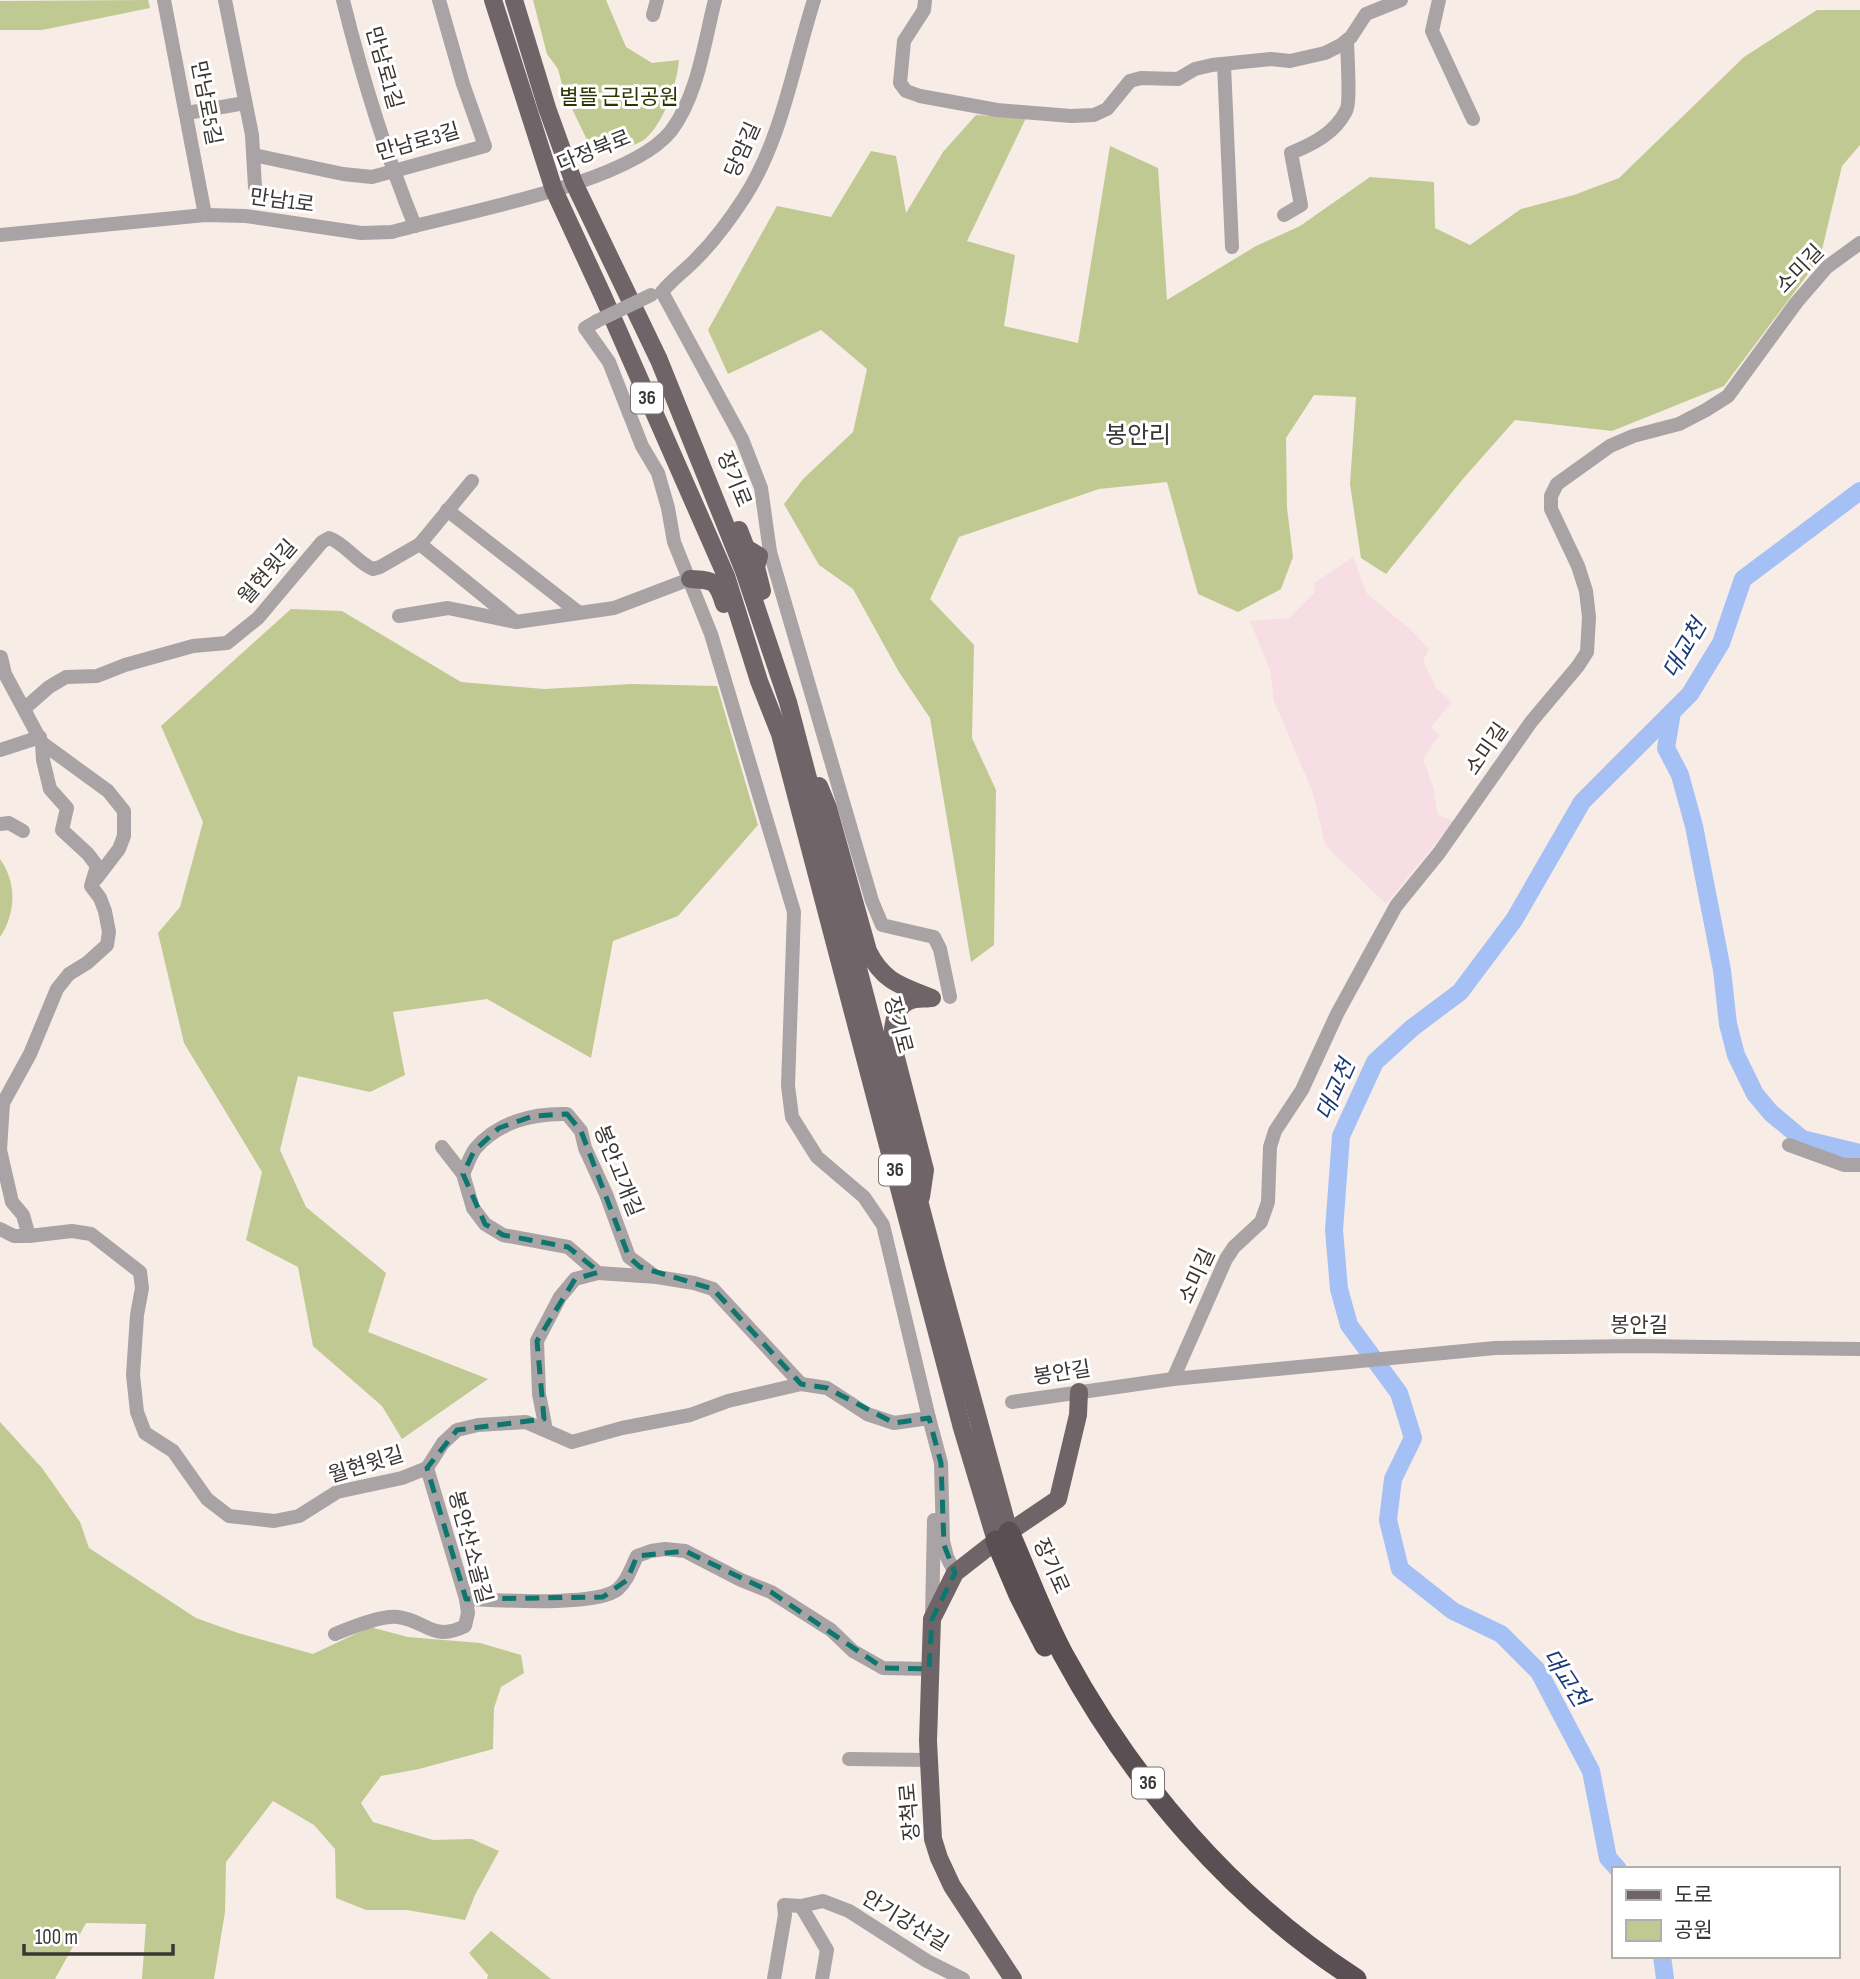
<svg xmlns="http://www.w3.org/2000/svg" width="1860" height="1979" viewBox="0 0 1860 1979" font-family="'Sofia Sans Condensed','Noto Sans KR',sans-serif">
<rect width="100%" height="100%" fill="#f8ece6"/>
<path fill="#f7dde4" d="M1353,557L1367,594L1410,629L1429,649L1423,661L1436,688L1452,702L1431,727L1440,735L1423,759L1433,787L1438,815L1454,821L1386,904L1325,845L1313,793L1274,701L1270,670L1250,621L1289,618L1315,592L1314,583Z"/>
<g fill="#c0c991">
<path d="M148,0L150,8L42,30H0V1Z"/>
<path d="M533,0H606L626,47L652,63L679,60C677,84 664,123 645,139C636,146 619,149 609,153L590,146L564,92L558,69L547,54Z"/>
<path d="M1817,10H1860V145L1842,166L1820,258L1724,386L1612,431L1515,420L1462,480L1386,574L1361,558L1350,484L1356,397L1314,395L1286,438L1287,508L1293,557L1281,589L1238,612L1198,594L1167,482L1099,489L959,537L930,599L974,645L972,738L996,790L994,945L971,962L930,718L899,672L853,589L819,565L784,504L803,479L853,432L867,369L821,330L728,374L708,330L777,206L831,217L871,151L896,156L906,213L943,152L976,115L1026,118L967,241L1015,255L1004,326L1078,343L1110,146L1158,168L1167,300L1256,246L1300,226L1370,177L1434,182L1435,228L1470,245L1521,209L1574,195L1619,178L1744,57Z"/>
<path d="M291,609L342,611L461,682L544,689L632,684L717,686L758,825L678,916L613,941L591,1058L487,999L393,1012L405,1075L370,1092L298,1076L280,1150L306,1207L386,1273L368,1332L488,1379L402,1439L382,1406L313,1346L298,1267L246,1240L262,1172L184,1043L158,933L180,907L203,822L161,726Z"/>
<path d="M0,859C17,883 16,913 0,937Z"/>
<path d="M0,1422L42,1468L80,1522L89,1548L196,1618L238,1633L313,1654L370,1627L408,1637L480,1643L521,1655L524,1673L501,1687L494,1708L493,1749L419,1769L381,1776L361,1803L373,1822L433,1840L472,1839L499,1851L475,1895L465,1920L407,1910H366L336,1898L335,1849L314,1825L273,1801L226,1862L225,1912L214,1979H142L146,1924L86,1923L55,1979H0Z"/>
<path d="M491,1931L551,1979H487L488,1975L469,1953Z"/>
</g>
<g fill="none" stroke-linecap="round" stroke-linejoin="round">
<g stroke="#a4c0f5" stroke-width="18">
<path d="M1672,712L1666,748L1680,775L1694,826L1722,970L1728,1024L1736,1055L1755,1094L1771,1113L1802,1139L1860,1153"/>
<path d="M1618,1869L1608,1858L1591,1771L1539,1672L1501,1634L1453,1611L1400,1569L1388,1520L1393,1479L1413,1438L1399,1393L1349,1325L1339,1289L1334,1230L1341,1136L1375,1062L1412,1028L1460,992L1514,920L1582,802L1690,694L1721,643L1743,579L1860,491"/>
<path d="M1662,1956L1665,1979"/>
</g>
<g stroke="#a9a3a5" stroke-width="14">
<path d="M164,0L205,215"/>
<path d="M225,0L252,135L255,187"/>
<path d="M343,0C362,77 385,152 415,226"/>
<path d="M925,0L924,10L904,41L900,83L906,91L920,96L997,110L1071,116L1094,115L1107,109L1130,81L1141,78L1178,79L1195,69L1212,65L1271,59L1290,61L1325,53L1341,45L1351,37L1366,14L1401,0"/>
<path d="M1439,0L1432,31L1473,119"/>
<path d="M653,15L657,0"/>
<path d="M1224,65L1232,247"/>
<path d="M187,113L245,103"/>
<path d="M254,155L343,174L372,177L485,146L463,84L439,0"/>
<path d="M1284,215L1301,205L1291,153C1313,144 1335,133 1346,111C1351,103 1347,53 1347,40"/>
<path d="M0,235L205,215L246,216L361,233L392,232C459,213 629,184 671,131C698,95 704,43 715,0"/>
<path d="M662,292C673,278 686,270 697,258C714,241 731,218 744,198C782,139 793,66 814,0"/>
<path d="M662,292L742,439L761,488L770,552L763,555"/>
<path d="M597,321L585,328L609,362L642,446L658,473L668,508L674,542L711,634L794,912L788,1086L792,1117L817,1157L864,1197L883,1225L929,1418L941,1463L943,1541L947,1557L955,1573"/>
<path d="M447,510L578,612"/>
<path d="M420,544L472,481"/>
<path d="M770,552L872,901L882,925L934,937L940,949L950,997"/>
<path d="M399,616L448,608L516,622L614,608L690,579"/>
<path d="M1,657L5,674L42,743L43,760L50,789L67,808L62,830L88,854L97,866L91,886L100,898L105,911L109,932L107,945L87,963L69,974L57,989L30,1054L3,1103L0,1150L12,1202L23,1215L29,1236L72,1231L91,1234L140,1272L142,1288L137,1315L133,1375L137,1412L145,1433L173,1451L207,1499L229,1516L274,1521L299,1516L337,1492L402,1478L427,1468L443,1443L457,1430L478,1425L526,1422L572,1442L622,1428L690,1415L728,1401L801,1384L827,1388L867,1414L894,1423L929,1418"/>
<path d="M25,708L49,687L66,677L97,676L125,665L193,646L227,643L258,618L322,542L329,538C346,544 356,562 373,569L380,567L420,544L516,622"/>
<path d="M42,743L108,791L124,811V836L119,849L96,879"/>
<path d="M0,750L40,737"/>
<path d="M0,824L9,823L23,831"/>
<path d="M1789,1145L1844,1165H1860"/>
<path d="M442,1147L463,1174L473,1208L485,1224L503,1235L568,1247L598,1273L657,1277L694,1283L713,1289L801,1384"/>
<path d="M463,1174C467,1166 470,1156 475,1149C498,1122 533,1113 567,1114L581,1131L585,1148L606,1194L629,1257L652,1274"/>
<path d="M0,1229L14,1236H29"/>
<path d="M1173,1379L1226,1259L1234,1247L1261,1222L1268,1202L1270,1147L1275,1131L1302,1090L1337,1014L1396,906L1439,853L1531,722L1578,666L1587,652L1589,617L1586,591L1578,566L1551,509V496L1557,484L1610,446L1633,436L1679,424L1706,410L1728,396L1796,303L1827,267L1860,243"/>
<path d="M1012,1402L1173,1379L1495,1348L1637,1346L1860,1349"/>
<path d="M546,1430L539,1394L537,1341L560,1297L575,1279L598,1273"/>
<path d="M466,1599C496,1600 598,1607 618,1589C628,1580 631,1568 637,1556L651,1551L665,1549L685,1551L741,1580L771,1592L831,1630L853,1651L883,1668L929,1669"/>
<path d="M932,1619L934,1520"/>
<path d="M335,1634C352,1627 381,1615 398,1617C427,1621 433,1642 465,1626L468,1613L466,1599L427,1468"/>
<path d="M849,1759L928,1760"/>
<path d="M801,1906L827,1950L822,1979"/>
<path d="M774,1979L785,1915L784,1905L801,1906L823,1901L849,1911L927,1961L963,1979"/>
</g>
<g stroke="#6f6568" stroke-width="18">
<path d="M493,0L554,190L603,296L726,576L759,681L780,734L962,1428L996,1541"/>
<path d="M514,0L547,108L574,183L659,360L744,571L788,702L937,1269L1009,1532"/>
<path d="M739,530L746,548L759,556L756,567L762,591"/>
<path d="M690,579C714,580 717,581 724,604"/>
<path d="M819,786L828,808L868,951C883,982 902,986 932,998"/>
<path d="M921,1197L925,1170L894,1050C891,1033 892,1006 912,1000C918,998 924,999 930,998"/>
<path d="M1013,1979L952,1886L939,1858L933,1839L928,1741L932,1619L955,1573L996,1541L1058,1499L1078,1415L1079,1392"/>
</g>
<g stroke="#5a5053" stroke-width="21">
<path d="M1009,1532C1027,1572 1042,1615 1063,1654C1133,1783 1232,1899 1356,1979"/>
<path d="M996,1541L1019,1595L1045,1646"/>
</g>
<path stroke="#a9a3a5" stroke-width="14" d="M597,321L651,295"/>
</g>
<path fill="none" stroke="#0f766e" stroke-width="5" stroke-dasharray="14 9" stroke-linejoin="round" d="M567,1114L581,1131L629,1257L640,1267L713,1289L801,1384L827,1388L894,1423L929,1418L941,1463L944,1545L955,1573L932,1619L929,1669L883,1668L771,1592L685,1551L637,1556L627,1580L603,1597L466,1599L427,1468L457,1430L544,1419L537,1341L575,1279L599,1272L568,1247L503,1235L485,1224L463,1174L474,1151L499,1128L533,1116Z"/>
<g text-anchor="middle" dominant-baseline="central" stroke-width="6" stroke-linejoin="round" paint-order="stroke">
<g fill="#fff" stroke="#757271" stroke-width="2">
<rect x="631" y="382.5" width="32" height="31" rx="5"/>
<rect x="879" y="1154.5" width="32" height="31" rx="5"/>
<rect x="1132" y="1767.5" width="32" height="31" rx="5"/>
</g>
<g font-size="19" font-weight="bold" fill="#3a3634">
<text x="647" y="398">36</text>
<text x="895" y="1170">36</text>
<text x="1148" y="1783">36</text>
</g>
<g font-size="21" fill="#3a3634" stroke="#fff">
<text transform="translate(384 68) rotate(74)">만남로1길</text>
<text transform="translate(206 103) rotate(79)">만남로5길</text>
<text transform="translate(418 142) rotate(-16)">만남로3길</text>
<text transform="translate(743 150) rotate(-66)">당암길</text>
<text transform="translate(594 151) rotate(-22)">다정북로</text>
<text transform="translate(282 201) rotate(8)">만남1로</text>
<text transform="translate(1800 269) rotate(-46)">소미길</text>
<text transform="translate(734 479) rotate(68)">장기로</text>
<text transform="translate(268 572) rotate(-49)">월현윗길</text>
<text transform="translate(1487 749) rotate(-55)">소미길</text>
<text transform="translate(898 1025) rotate(75)">장기로</text>
<text transform="translate(618 1171) rotate(68)">봉안고개길</text>
<text transform="translate(1197 1276) rotate(-65)">소미길</text>
<text x="1639" y="1325">봉안길</text>
<text transform="translate(1062 1373) rotate(-9)">봉안길</text>
<text transform="translate(366 1465) rotate(-17)">월현윗길</text>
<text transform="translate(470 1547) rotate(75)">봉안산소골길</text>
<text transform="translate(1051 1566) rotate(66)">장기로</text>
<text transform="translate(910 1812) rotate(-95)">장척로</text>
<text transform="translate(905 1921) rotate(31)">안기강산길</text>
</g>
<g font-size="21" fill="#2e3302" stroke="#fff">
<text x="619" y="97">별뜰 근린공원</text>
</g>
<g font-size="23" font-style="italic" fill="#1c3977" stroke="#fff">
<text transform="translate(1685 649) rotate(-60)">대교천</text>
<text transform="translate(1336 1090) rotate(-66)">대교천</text>
<text transform="translate(1565 1678) rotate(57)">대교천</text>
</g>
<g font-size="24" fill="#3a3634" stroke="#fff">
<text x="1138" y="435">봉안리</text>
</g>
</g>
<rect x="1612" y="1867" width="228" height="91" fill="#ffffff" stroke="#b0afae" stroke-width="2"/>
<rect x="1626" y="1890" width="35" height="10" fill="#6f6568" stroke="#b0afae" stroke-width="2"/>
<text x="1674" y="1902" font-size="21" fill="#3a3634">도로</text>
<rect x="1626" y="1920" width="35" height="21" fill="#c0c991" stroke="#b0afae" stroke-width="2"/>
<text x="1674" y="1937" font-size="21" fill="#3a3634">공원</text>
<path d="M24 1944v10h149v-10" fill="none" stroke="#3a3634" stroke-width="3.5"/>
<text x="35" y="1944" font-size="21" fill="#3a3634" stroke="#ffffff" stroke-width="5" paint-order="stroke">100 m</text>
</svg>
